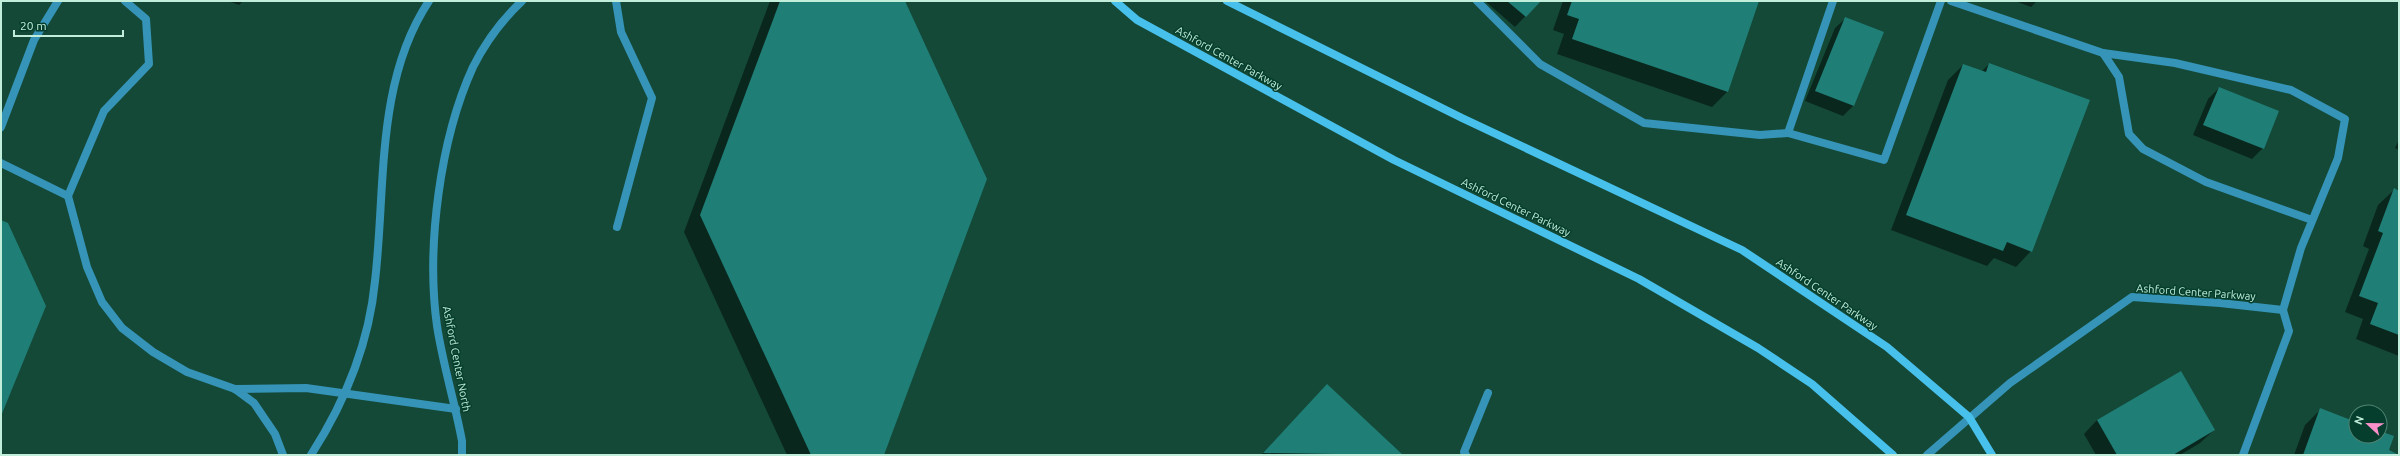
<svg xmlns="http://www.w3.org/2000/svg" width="2400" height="456" viewBox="0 0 2400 456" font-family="Ubuntu,sans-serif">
<rect width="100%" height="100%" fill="#144937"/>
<g fill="#0007">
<path d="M228,1H243L239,5Z"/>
<path d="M770,1H904L883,455H787L684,232Z"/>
<path d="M1485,1H1540L1515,27Z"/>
<path d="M1563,1H1758L1727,92L1712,107L1557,54L1564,34L1553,30Z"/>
<path d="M2015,1H2037L2031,7Z"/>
<path d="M1846,18L1853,106L1843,116L1805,101L1835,28Z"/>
<path d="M1989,64L2031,251L2016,267L1994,258L1987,266L1891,230L1948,80L1963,65L1981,72Z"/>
<path d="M2219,88L2263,148L2252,159L2193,135L2208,99Z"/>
<path d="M2399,140V150L2395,148Z"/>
<path d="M2394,190L2399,192V356L2356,339L2363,319L2345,312L2369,249L2363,246L2378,205Z"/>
<path d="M1327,386L1401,455H1261Z"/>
<path d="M2320,410L2356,423V436H2380V432L2388,451L2399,455H2294L2305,425Z"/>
<path d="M2097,420L2214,430L2200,443L2180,455H2096L2084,434Z"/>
</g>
<g fill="#1f7e76">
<path d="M780,1H905L987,179L884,455H811L700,215Z"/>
<path d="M1507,1H1541L1526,17Z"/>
<path d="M1572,1H1759L1728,92L1572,39L1579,19L1567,15Z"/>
<path d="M1845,17L1884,32L1854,106L1815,91Z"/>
<path d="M1989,63L2090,100L2032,252L2007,242L2003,251L1906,215L1963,64L1986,72Z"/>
<path d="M2219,87L2279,111L2264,149L2203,125Z"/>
<path d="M2394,188L2399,191V335L2370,324L2378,303L2359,296L2383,233L2378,231Z"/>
<path d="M1,220L8,223L46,306L1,416Z"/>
<path d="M2181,371L2215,430L2173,455H2117L2097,420Z"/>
<path d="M1327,384L1403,455L1263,453Z"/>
<path d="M2320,408L2356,422V436H2380V431L2394,436L2389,450L2399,455H2303Z"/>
</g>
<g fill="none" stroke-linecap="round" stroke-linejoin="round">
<g stroke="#3594b7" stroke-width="8">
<path d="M125,1L146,19L149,64L104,111L68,196L87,267L102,302L122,328L153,352L187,372L235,389L254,403L275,434L283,455"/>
<path d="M616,1L621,32L652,98L617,227"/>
<path d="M1477,1L1540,64L1644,123L1760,135L1788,133L1833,1"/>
<path d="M1951,1L2103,53"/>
<path d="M1,127L34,40L58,1"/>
<path d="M1788,133L1884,160L1941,1"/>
<path d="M1,163L68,196"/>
<path d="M2283,310L2301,248L2338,158L2345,119L2291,90L2175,63L2103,53L2119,77L2129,134L2143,149L2206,182L2312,220"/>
<path d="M235,389L306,388L456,409"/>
<path d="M1466,455L1464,452L1488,393"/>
</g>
<g stroke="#3594b7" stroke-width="8">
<path d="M311,455C345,402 369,344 375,281C386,188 375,82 429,1"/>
<path d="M462,455V441C455,403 443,365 437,326C426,247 440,139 473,67C485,43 503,19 522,1"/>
<path d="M1927,455L2010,383L2132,297L2220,303L2283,310L2289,331L2243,455"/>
</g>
<g stroke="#48c0ec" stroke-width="8">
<path d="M1115,1L1137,20L1394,160L1639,279L1758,348L1812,384L1893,455"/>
<path d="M1227,1L1462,118L1742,250L1887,347L1969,417L1992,455"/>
</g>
</g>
<g text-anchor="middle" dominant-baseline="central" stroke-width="3" stroke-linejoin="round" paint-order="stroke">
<g font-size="11" fill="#c1eeda" stroke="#053e2d">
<text transform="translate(1229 58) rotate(29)">Ashford Center Parkway</text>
<text transform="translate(1516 207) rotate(26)">Ashford Center Parkway</text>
<text transform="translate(2196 292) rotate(4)">Ashford Center Parkway</text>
<text transform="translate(1827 294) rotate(34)">Ashford Center Parkway</text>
<text transform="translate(457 359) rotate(79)">Ashford Center North</text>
</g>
</g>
<rect width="2400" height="456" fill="none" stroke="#c1eeda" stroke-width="4"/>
<g transform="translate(2368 424) rotate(292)"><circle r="19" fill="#053e2d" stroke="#508472"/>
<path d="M0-3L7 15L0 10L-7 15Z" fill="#f990ca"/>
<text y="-6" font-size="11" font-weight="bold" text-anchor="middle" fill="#c1eeda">N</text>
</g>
<path d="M14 30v6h109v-6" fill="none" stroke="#c1eeda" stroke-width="2"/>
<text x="20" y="30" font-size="12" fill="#c1eeda" stroke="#053e2d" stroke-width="3" paint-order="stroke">20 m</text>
</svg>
